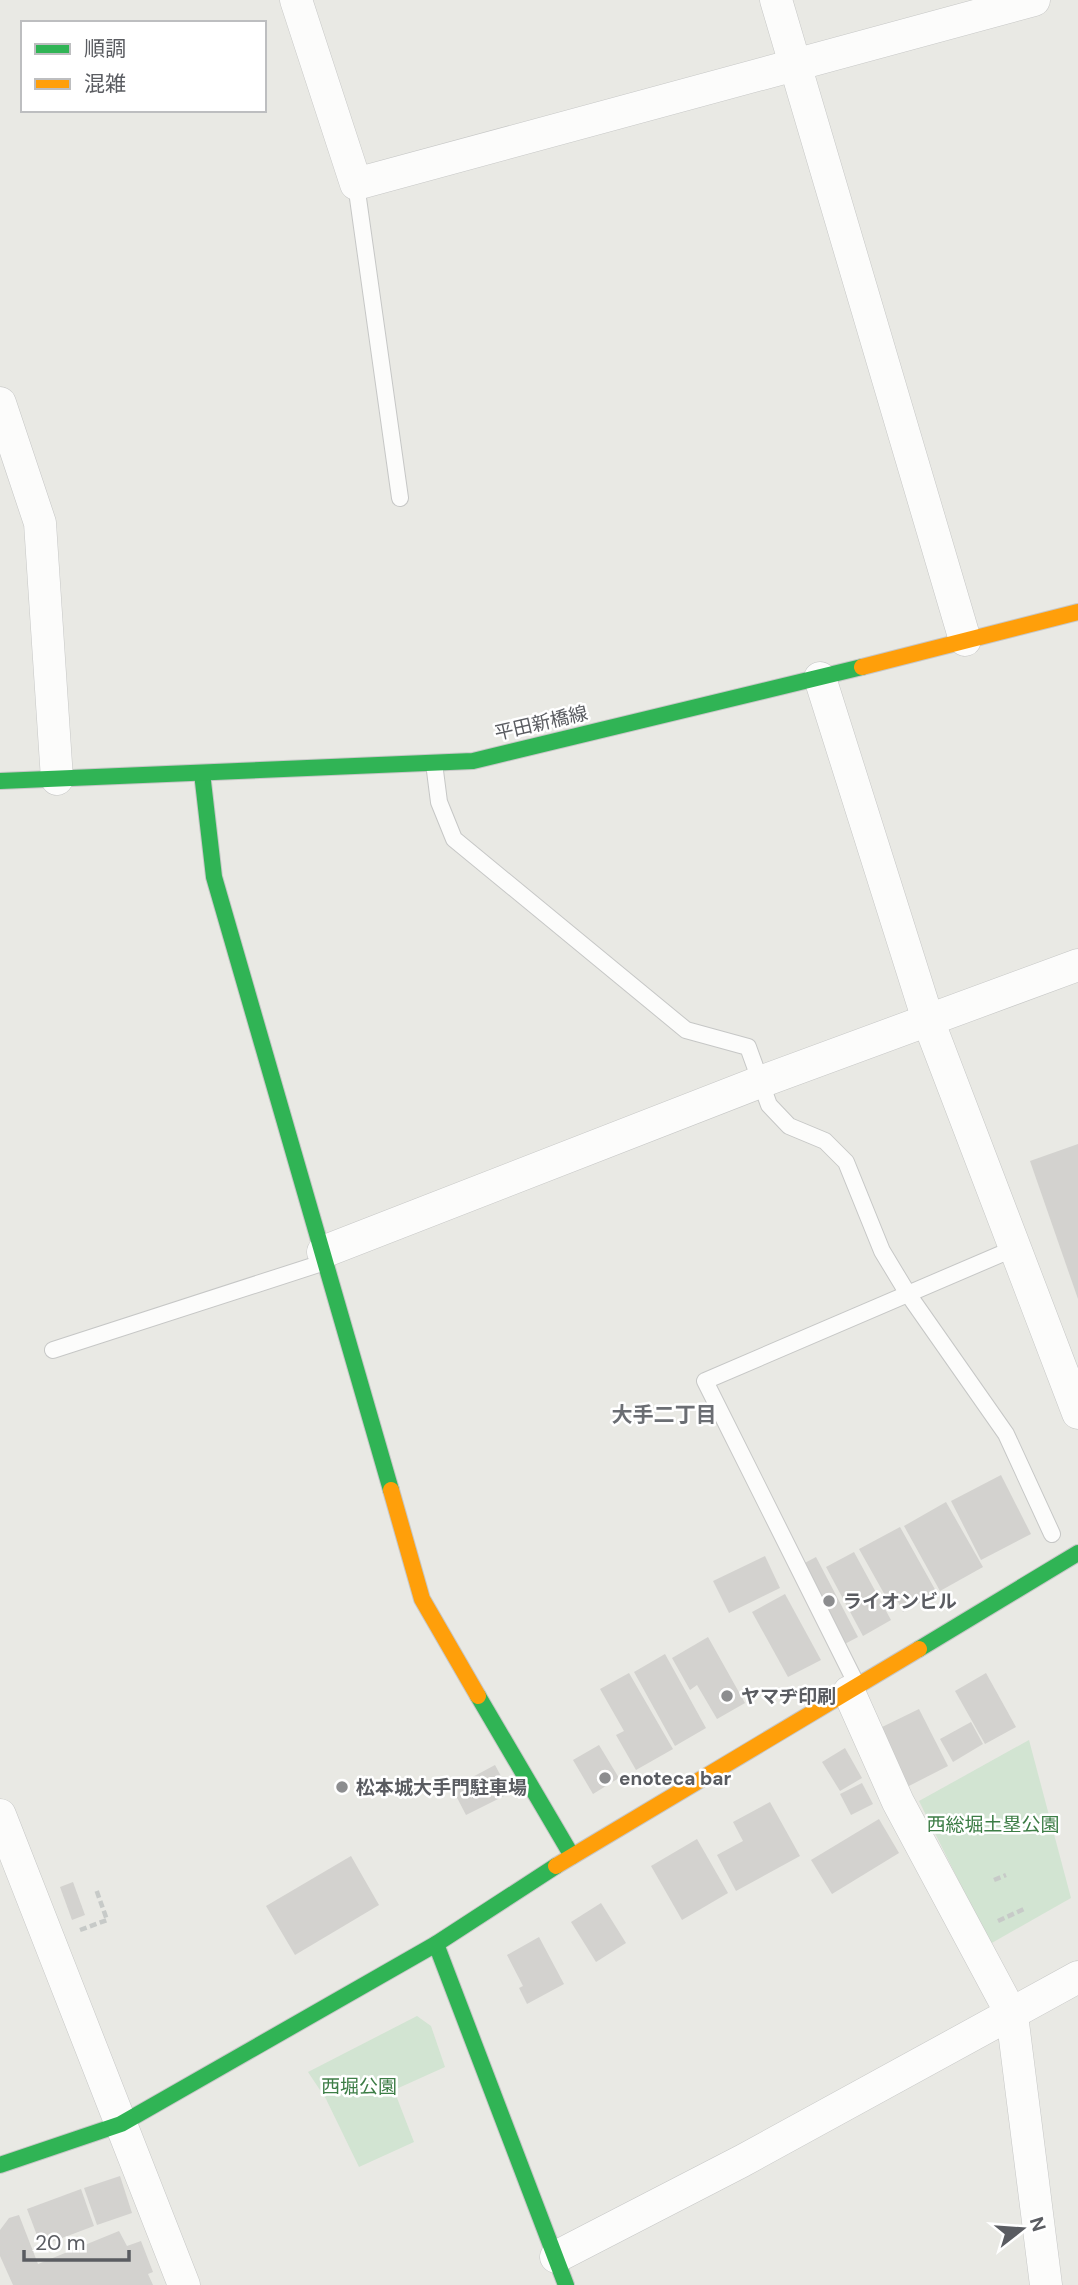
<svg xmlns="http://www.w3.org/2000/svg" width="1078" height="2285" viewBox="0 0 1078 2285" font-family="'DM Sans','Noto Sans JP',sans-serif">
<rect width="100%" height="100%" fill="#e9e9e4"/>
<g fill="#d2e4d2">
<path d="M1029,1740L1071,1898L990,1944L919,1801Z"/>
<path d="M417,2016L431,2026L445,2067L394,2090L414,2142L359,2167L326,2099L308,2072Z"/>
</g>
<g fill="#d3d2cf">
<path d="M1078,1144V1299L1030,1161Z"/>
<path d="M1001,1475L1031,1534L981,1560L951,1501Z"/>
<path d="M946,1502L983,1567L940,1591L904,1526Z"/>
<path d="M900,1527L937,1593L903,1612L893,1592L886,1597L859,1549Z"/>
<path d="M854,1552L891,1620L863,1636L826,1567Z"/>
<path d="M765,1556L780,1588L729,1613L713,1581Z"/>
<path d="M816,1557L858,1637L841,1646L799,1566Z"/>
<path d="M785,1594L821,1660L788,1677L752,1612Z"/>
<path d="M708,1637L745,1703L717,1719L697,1685L690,1690L672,1658Z"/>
<path d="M665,1654L706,1728L675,1746L634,1672Z"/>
<path d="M629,1673L673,1749L636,1770L616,1735L624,1731L600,1689Z"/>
<path d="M986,1673L1016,1727L985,1744L955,1691Z"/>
<path d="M919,1709L948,1766L907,1787L878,1729Z"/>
<path d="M971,1722L983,1744L953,1762L940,1739Z"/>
<path d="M599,1745L619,1778L593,1794L573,1760Z"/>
<path d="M845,1748L862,1778L840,1791L822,1762Z"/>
<path d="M495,1765L510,1793L466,1815L452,1788Z"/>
<path d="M862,1783L873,1804L851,1815L840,1794Z"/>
<path d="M770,1802L800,1856L736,1891L717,1855L743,1841L733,1822Z"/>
<path d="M879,1819L899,1853L832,1894L811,1860Z"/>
<path d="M697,1839L728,1893L682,1920L651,1866Z"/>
<path d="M351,1856L379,1905L295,1955L266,1906Z"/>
<path d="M73,1882L85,1915L72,1920L60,1887Z"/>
<path d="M601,1903L626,1943L596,1962L571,1922Z"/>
<path d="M539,1937L564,1984L527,2004L519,1988L523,1986L507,1955Z"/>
<path d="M120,2176L132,2213L97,2225L84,2188Z"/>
<path d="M81,2189L94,2226L41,2246L27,2209Z"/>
<path d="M19,2215L38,2264L119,2231L127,2246L141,2241L153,2272L148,2274L153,2285H13L0,2256V2230L9,2218Z"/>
</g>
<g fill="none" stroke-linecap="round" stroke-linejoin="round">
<defs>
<g id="lane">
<path d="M356,184L400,498"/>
<path d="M434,763L439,802L454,839L686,1030L748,1047L769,1105L789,1126L825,1141L846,1162L882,1251L908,1294L1006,1434L1052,1534"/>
<path d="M53,1350L325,1262"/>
<path d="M858,1687L705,1381L1015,1248"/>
</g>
<g id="street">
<path d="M296,0L356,184L1034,0"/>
<path d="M776,0L965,640"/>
<path d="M0,403L40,523L57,779"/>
<path d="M820,678L928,1020L1078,1413"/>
<path d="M323,1252L760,1082L1078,965"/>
<path d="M849,1692L898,1802L1012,2015L1046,2285"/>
<path d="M0,1815L184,2285"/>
<path d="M556,2257L742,2161L1078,1977"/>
</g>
<g id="fast">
<path d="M202,773L214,877L391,1490"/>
<path d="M0,781L473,761L862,667"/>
<path d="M919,1649L1078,1553"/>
<path d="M478,1696L572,1856"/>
<path d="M436,1944L566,2285"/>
<path d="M0,2165L121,2124L436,1944L556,1866"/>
</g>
<g id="slow">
<path d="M862,667L1078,612"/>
<path d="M391,1490L422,1599L478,1696"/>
<path d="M556,1866L919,1649"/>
</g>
</defs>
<use href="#lane" stroke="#c6c7c6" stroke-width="18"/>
<use href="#street" stroke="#c6c7c6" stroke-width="33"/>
<use href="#fast" stroke="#c7c7c7" stroke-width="18"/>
<use href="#slow" stroke="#c7c7c7" stroke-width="18"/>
<g stroke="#c7cac8" stroke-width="4.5" stroke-dasharray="7 3.5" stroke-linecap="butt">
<path d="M994,1880L1006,1875"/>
<path d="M998,1921L1024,1909"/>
<path d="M80,1930L107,1920L96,1889"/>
</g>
<use href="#lane" stroke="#fcfcfb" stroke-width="16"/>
<use href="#street" stroke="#fcfcfb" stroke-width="32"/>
<use href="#fast" stroke="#30b455" stroke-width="16"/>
<use href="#slow" stroke="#ff9f0a" stroke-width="16"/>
</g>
<g fill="#8c8d8f" stroke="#fff" stroke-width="2.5">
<circle cx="829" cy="1601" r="7"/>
<circle cx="727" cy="1696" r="7"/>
<circle cx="605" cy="1778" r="7"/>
<circle cx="342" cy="1787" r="7"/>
</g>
<g text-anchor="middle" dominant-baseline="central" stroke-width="5" stroke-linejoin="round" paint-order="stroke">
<g font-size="19" fill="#5a5c61" stroke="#fff">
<text transform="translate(541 723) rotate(-13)">平田新橋線</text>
</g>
<g font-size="19" font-weight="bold" fill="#5a5c61" stroke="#fff" text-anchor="start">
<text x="843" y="1601">ライオンビル</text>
<text x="741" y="1696">ヤマヂ印刷</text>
<text x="619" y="1778">enoteca bar</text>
<text x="356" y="1787">松本城大手門駐車場</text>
</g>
<g font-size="19" fill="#3d7d46" stroke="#fff">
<text x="993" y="1824">西総堀土塁公園</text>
<text x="359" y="2086">西堀公園</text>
</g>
<g font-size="21" font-weight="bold" fill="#6b6e73" stroke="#fff">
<text x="664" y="1415">大手二丁目</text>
</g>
</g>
<rect x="21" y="21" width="245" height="91" fill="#ffffff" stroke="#bdbec0" stroke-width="2"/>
<rect x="35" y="44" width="35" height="10" fill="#30b455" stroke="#bdbec0" stroke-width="2"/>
<text x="84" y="56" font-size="21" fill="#5a5c61">順調</text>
<rect x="35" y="79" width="35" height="10" fill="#ff9f0a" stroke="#bdbec0" stroke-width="2"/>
<text x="84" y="91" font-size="21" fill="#5a5c61">混雑</text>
<g transform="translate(1022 2229) rotate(73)" stroke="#ffffff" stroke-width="5" paint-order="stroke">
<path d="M0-5L12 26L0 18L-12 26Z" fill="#5a5c61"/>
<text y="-10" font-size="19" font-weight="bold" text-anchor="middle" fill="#5a5c61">N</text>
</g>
<path d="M24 2250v10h105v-10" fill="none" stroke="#5a5c61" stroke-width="3.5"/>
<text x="35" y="2250" font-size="21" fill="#5a5c61" stroke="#ffffff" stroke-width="5" paint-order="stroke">20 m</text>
</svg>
